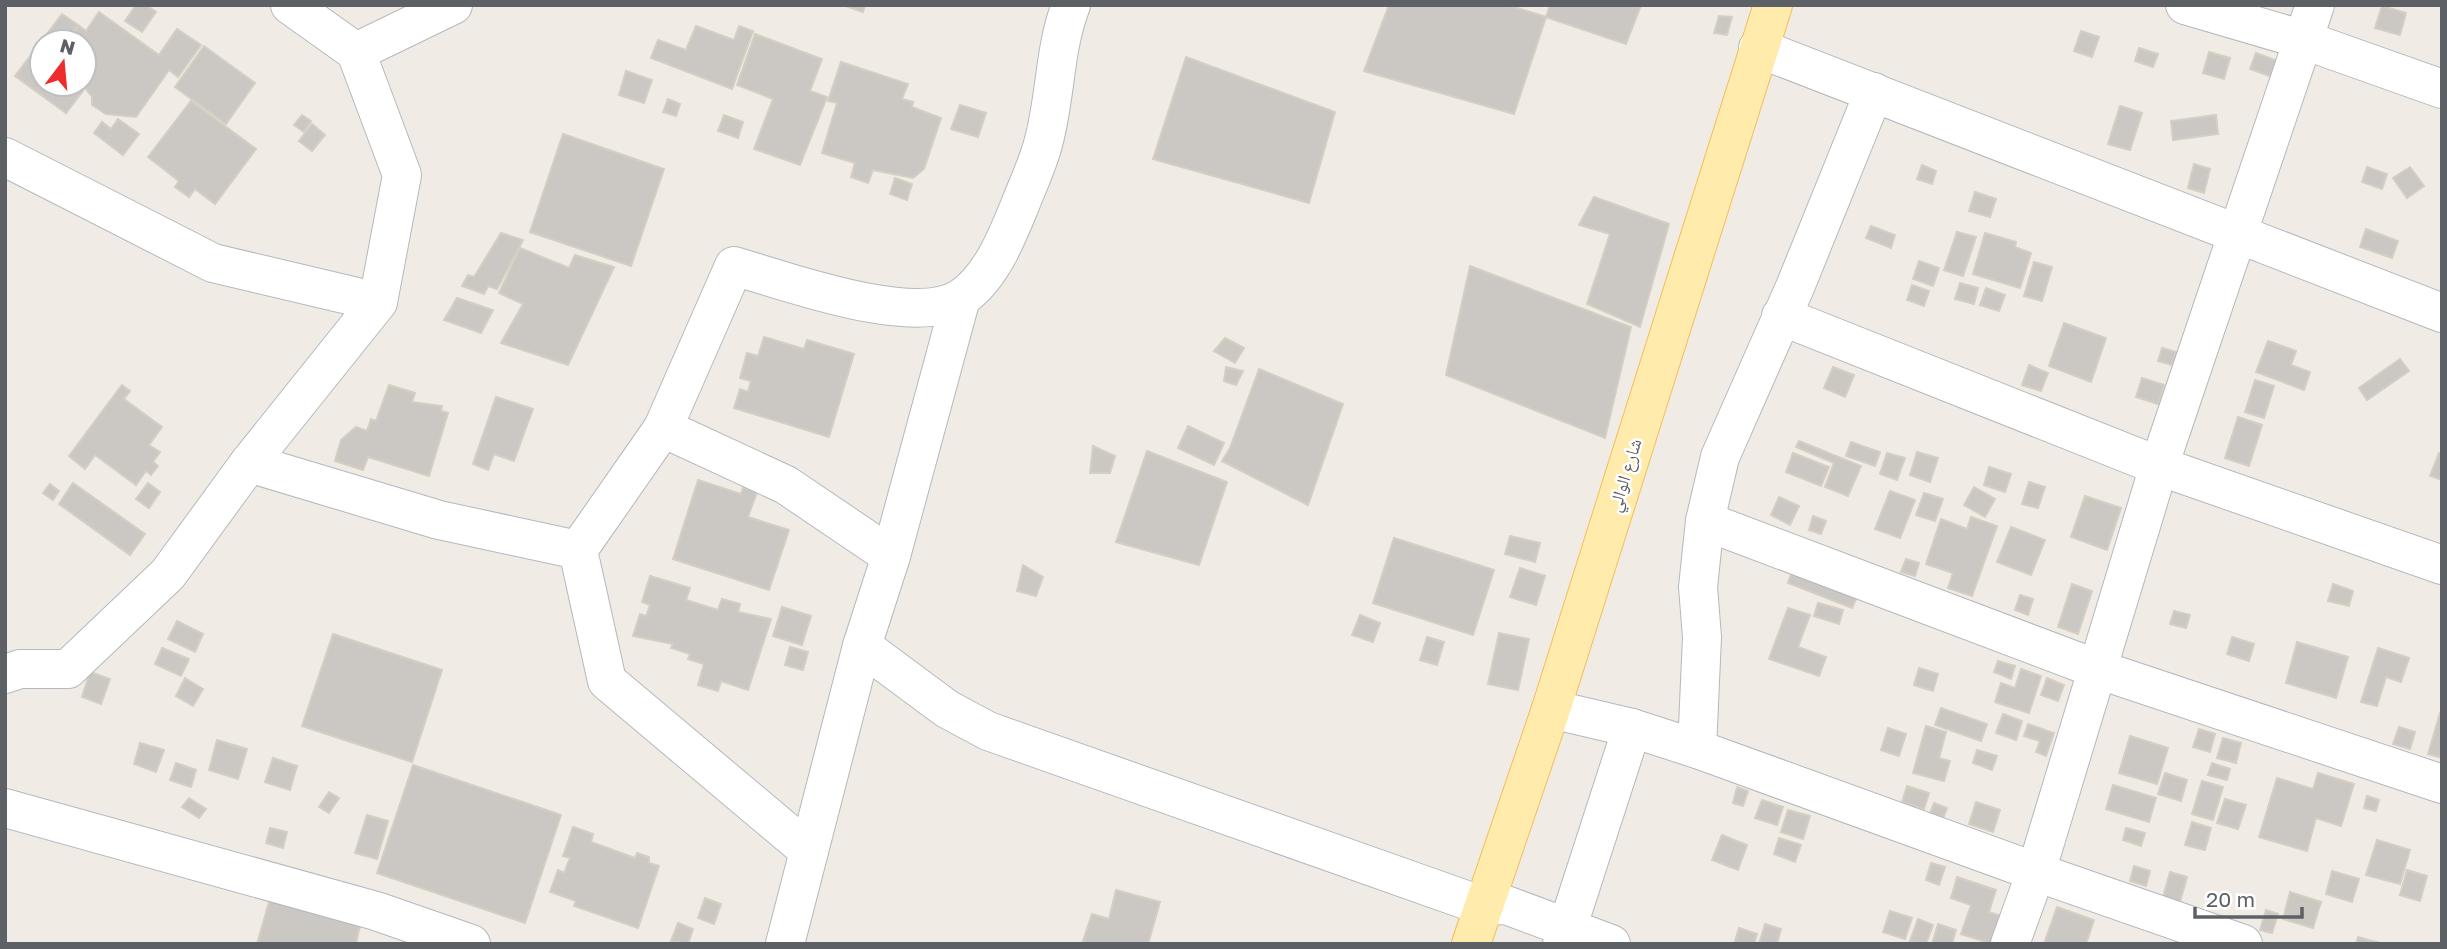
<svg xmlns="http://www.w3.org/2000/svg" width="2447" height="949" viewBox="0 0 2447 949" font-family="'Golos Text','Noto Naskh Arabic',sans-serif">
<rect width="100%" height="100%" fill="#f0ece5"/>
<g fill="#cbc7c2" stroke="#d5cec3" stroke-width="2">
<path d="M136,5H146L156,12L142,32L125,21Z"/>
<path d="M843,5H865L863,12Z"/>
<path d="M1389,5H1508L1546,17L1514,114L1364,71Z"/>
<path d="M1550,5H1641L1626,44L1546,17Z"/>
<path d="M2382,6L2406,13L2400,35L2375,28Z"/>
<path d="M99,12L159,55L177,29L201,45L178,77L169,70L136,117L106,114L92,105V97L82,84L84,42H68L79,26L86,31Z"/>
<path d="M62,14L78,25L66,42H42V84H74L83,91L66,113L15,76Z"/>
<path d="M1719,16L1732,17L1727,35L1714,33Z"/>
<path d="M696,26L734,40L739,26L753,31L732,89L651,58L658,40L686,50Z"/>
<path d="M2081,31L2099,37L2092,57L2074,51Z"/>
<path d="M755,34L822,59L810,91L827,97L800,165L754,149L773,99L737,85Z"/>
<path d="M204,46L255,83L226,124L175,87Z"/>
<path d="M2139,48L2158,54L2153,67L2135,61Z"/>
<path d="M2209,52L2230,58L2224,79L2203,73Z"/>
<path d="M2256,53L2283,63L2277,79L2250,69Z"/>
<path d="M1186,57L1335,112L1309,203L1153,159Z"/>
<path d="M841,62L908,84L902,99L913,102L912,107L941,118L924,169L913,178L873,170L868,183L851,177L855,163L822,153L837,103L828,101Z"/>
<path d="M626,71L652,80L644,103L619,95Z"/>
<path d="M668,99L680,104L676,116L663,112Z"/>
<path d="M191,101L256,149L215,204L195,189L189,197L175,187L179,181L148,157Z"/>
<path d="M960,105L986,113L978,137L951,129Z"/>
<path d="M2120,106L2142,113L2130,150L2108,144Z"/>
<path d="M302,115L311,121L304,132L294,125Z"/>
<path d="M724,115L743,122L738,138L718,131Z"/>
<path d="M2216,115L2218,134L2173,140L2171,121Z"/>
<path d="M118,119L139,134L123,155L94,133L102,122L111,129Z"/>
<path d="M312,124L325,135L312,151L299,141Z"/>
<path d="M563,134L664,169L631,266L530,232Z"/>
<path d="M2194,164L2210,169L2204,193L2188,188Z"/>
<path d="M1922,165L1936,171L1932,184L1917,179Z"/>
<path d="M2367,167L2387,174L2382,189L2362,182Z"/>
<path d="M2410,167L2424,186L2407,198L2393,178Z"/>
<path d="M895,178L912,184L907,200L890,194Z"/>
<path d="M1975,192L1996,199L1990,217L1969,211Z"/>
<path d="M1594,197L1669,224L1640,327L1587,304L1610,234L1579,225Z"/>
<path d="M1871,226L1895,235L1891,248L1866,238Z"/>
<path d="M2366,229L2398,241L2392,258L2360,247Z"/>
<path d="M1957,232L1976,237L1963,276L1944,270Z"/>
<path d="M501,233L523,240L497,289L488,286L484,294L462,286L468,275L474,277Z"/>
<path d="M1985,233L2016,242L2015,247L2031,253L2020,288L1973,274Z"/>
<path d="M520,248L569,268L575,255L614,267L568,365L501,343L523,304L499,293Z"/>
<path d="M1919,261L1939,268L1933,286L1913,279Z"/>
<path d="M2034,262L2052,267L2042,301L2024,296Z"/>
<path d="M1470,266L1631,327L1605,438L1446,375Z"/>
<path d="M1960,283L1978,288L1974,304L1955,299Z"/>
<path d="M1912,285L1929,291L1924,306L1907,300Z"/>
<path d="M1986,288L2005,295L1999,311L1980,305Z"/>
<path d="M457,298L493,310L481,333L444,320Z"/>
<path d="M2064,323L2106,338L2091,382L2049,366Z"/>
<path d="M764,337L804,349L807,340L854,354L829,437L734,408L740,389L748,392L751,381L740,378L747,353L758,356Z"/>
<path d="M1225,338L1244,348L1235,363L1214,351Z"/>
<path d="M2268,341L2296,351L2291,365L2310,372L2304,390L2256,372Z"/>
<path d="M2162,348L2176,352L2172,365L2158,361Z"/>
<path d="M2400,359L2409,371L2367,400L2359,388Z"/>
<path d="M2029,365L2048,373L2041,391L2022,385Z"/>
<path d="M1226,367L1243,371L1236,385L1224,381Z"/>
<path d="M1833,367L1854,375L1845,397L1824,388Z"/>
<path d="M1259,369L1343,404L1308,505L1222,461L1230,448Z"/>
<path d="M2142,378L2164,385L2158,404L2136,397Z"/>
<path d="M2255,380L2274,386L2264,418L2245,412Z"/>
<path d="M122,385L130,391L124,399L162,427L149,445L160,452L153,462L158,466L151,475L146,471L136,485L95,455L85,469L69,456Z"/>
<path d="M389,385L415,393L412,402L442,406L441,411L448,413L429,476L368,457L363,470L335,461L341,440L356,427L367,431L371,419L376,421Z"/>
<path d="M496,397L533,409L514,461L494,454L488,470L473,464Z"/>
<path d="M2238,417L2262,425L2249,466L2225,458Z"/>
<path d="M1188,426L1224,443L1214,465L1178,448Z"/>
<path d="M1799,441L1861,466L1848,496L1825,487L1834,463L1796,447Z"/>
<path d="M1851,442L1880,452L1875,466L1846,456Z"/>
<path d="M1093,446L1115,456L1110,473H1090Z"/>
<path d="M1147,451L1227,482L1199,565L1116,542Z"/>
<path d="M1917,452L1938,458L1930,482L1910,475Z"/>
<path d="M1793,453L1829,467L1821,486L1786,472Z"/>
<path d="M1887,453L1905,458L1897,480L1880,474Z"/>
<path d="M2439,453L2442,455V480L2430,476Z"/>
<path d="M1989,467L2011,474L2005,492L1984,485Z"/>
<path d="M698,480L741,494L743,487L757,492L748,517L789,530L769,590L673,559Z"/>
<path d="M2029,482L2045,487L2038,508L2022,504Z"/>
<path d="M73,483L145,534L130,555L59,504Z"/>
<path d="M148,483L160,492L149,508L136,499Z"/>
<path d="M50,484L59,491L53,500L43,493Z"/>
<path d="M1974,487L1995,499L1985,517L1964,505Z"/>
<path d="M1890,491L1915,500L1900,538L1875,529Z"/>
<path d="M1924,493L1943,499L1935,521L1916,515Z"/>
<path d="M2085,496L2121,508L2107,550L2071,537Z"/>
<path d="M1779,497L1799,506L1790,525L1771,515Z"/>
<path d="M1813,516L1826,521L1821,534L1809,530Z"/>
<path d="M1971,517L1997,526L1972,596L1948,588L1953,573L1926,564L1941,519L1967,529Z"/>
<path d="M2011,527L2045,540L2031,575L1997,562Z"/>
<path d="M1510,536L1540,543L1535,562L1505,554Z"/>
<path d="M1394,538L1494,570L1473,635L1373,603Z"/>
<path d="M1906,559L1919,563L1915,576L1901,572Z"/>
<path d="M1023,565L1043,577L1036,596L1017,591Z"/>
<path d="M1520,568L1545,576L1536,605L1510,597Z"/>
<path d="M1793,569L1858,595L1852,608L1788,583Z"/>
<path d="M650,576L690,588L686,600L718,610L722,599L740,604L738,612L771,619L748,690L721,681L718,691L698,685L704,664L688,659L690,654L671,648L673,644L633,636L640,614L646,616L650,605L642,602Z"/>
<path d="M2072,584L2092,591L2078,634L2058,627Z"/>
<path d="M2333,584L2353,591L2349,606L2328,601Z"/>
<path d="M2020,595L2033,599L2028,615L2015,610Z"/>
<path d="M1818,603L1843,610L1839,624L1814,616Z"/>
<path d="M782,607L811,616L802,645L773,636Z"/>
<path d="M1788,608L1810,615L1798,647L1826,657L1819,676L1769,659Z"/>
<path d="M2174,611L2190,615L2186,628L2170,624Z"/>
<path d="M1360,615L1380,623L1373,642L1352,635Z"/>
<path d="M177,621L203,634L195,652L168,639Z"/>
<path d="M1499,633L1529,639L1518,690L1488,684Z"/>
<path d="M333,634L442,670L412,762L302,726Z"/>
<path d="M1427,637L1444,642L1437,665L1420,660Z"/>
<path d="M2232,637L2254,644L2249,661L2227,654Z"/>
<path d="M2297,642L2348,657L2336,698L2286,683Z"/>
<path d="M790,647L808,652L803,670L785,665Z"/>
<path d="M162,648L189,659L181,676L155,664Z"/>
<path d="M2378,648L2409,658L2401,682L2386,677L2377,706L2361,702Z"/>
<path d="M1998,661L2015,666L2011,679L1994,672Z"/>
<path d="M1919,668L1938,674L1933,691L1914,685Z"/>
<path d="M2021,669L2041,676L2029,713L1995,702L2001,683L2015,688Z"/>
<path d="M90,672L110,679L101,704L82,697Z"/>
<path d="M185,678L203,689L193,706L176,696Z"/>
<path d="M2047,678L2064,685L2058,701L2041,695Z"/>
<path d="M1941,708L1987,724L1981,741L1935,725Z"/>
<path d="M2440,713L2442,714V758L2428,754Z"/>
<path d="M2003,714L2022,721L2016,740L1996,733Z"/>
<path d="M2028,724L2054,733L2046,756L2036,752L2040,741L2024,736Z"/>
<path d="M1926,726L1946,732L1939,758L1950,761L1944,781L1913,773Z"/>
<path d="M2399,727L2415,732L2410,749L2393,744Z"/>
<path d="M1888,728L1906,734L1899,756L1881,750Z"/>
<path d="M2199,729L2215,734L2210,752L2193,747Z"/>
<path d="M2130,736L2168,748L2157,784L2119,773Z"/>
<path d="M2223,738L2241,743L2236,763L2217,758Z"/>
<path d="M217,740L247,749L238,779L209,770Z"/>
<path d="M140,743L164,750L156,772L134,764Z"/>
<path d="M1977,750L1997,756L1992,770L1973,763Z"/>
<path d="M273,758L297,766L290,790L265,782Z"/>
<path d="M176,763L196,770L191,787L170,780Z"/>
<path d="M2212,763L2230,769L2227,780L2208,775Z"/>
<path d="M413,765L561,815L525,923L377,873Z"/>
<path d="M2165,773L2187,780L2181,801L2158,794Z"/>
<path d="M2318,773L2354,784L2341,826L2316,818L2307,851L2259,837L2277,778L2313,789Z"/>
<path d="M2202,781L2223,787L2213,820L2192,814Z"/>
<path d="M2113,785L2156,798L2149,822L2106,809Z"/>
<path d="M1907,786L1929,793L1924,809L1902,802Z"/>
<path d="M1737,787L1748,791L1743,806L1733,803Z"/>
<path d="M329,792L339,798L329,813L319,807Z"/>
<path d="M2367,796L2379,800L2376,811L2364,808Z"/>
<path d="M189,798L206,809L199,818L182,807Z"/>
<path d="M2225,799L2246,805L2238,829L2217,823Z"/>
<path d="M1762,800L1783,807L1777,825L1755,818Z"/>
<path d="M1976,802L2000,810L1993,832L1969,824Z"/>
<path d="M1934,803L1947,808L1943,819L1929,816Z"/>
<path d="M1788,810L1810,816L1803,839L1781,832Z"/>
<path d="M367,815L388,821L377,859L355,853Z"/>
<path d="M2192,822L2211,828L2205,850L2185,845Z"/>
<path d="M573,827L593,834L591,842L635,858L637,853L649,857V863L659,866L638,928L574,906L576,901L550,892L558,870L564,873L570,858L563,856Z"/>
<path d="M270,828L287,832L283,848L266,843Z"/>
<path d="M2126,828L2145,833L2141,846L2123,840Z"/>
<path d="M1722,835L1747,845L1738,870L1712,860Z"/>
<path d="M1779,838L1801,845L1795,862L1774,854Z"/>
<path d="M2377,840L2410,850L2400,884L2366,875Z"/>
<path d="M1931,863L1945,867L1939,885L1926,880Z"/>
<path d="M2134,866L2150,871L2146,886L2130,881Z"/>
<path d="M2407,870L2427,876L2420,901L2400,895Z"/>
<path d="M2332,871L2359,879L2352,902L2326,894Z"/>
<path d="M2170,872L2187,877L2180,902L2163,897Z"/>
<path d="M1957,877L1996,890L1989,912L2004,917L1992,944L1961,934L1971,905L1951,898Z"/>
<path d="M1116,890L1160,902L1148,944H1082L1092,914L1109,919Z"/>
<path d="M2290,892L2321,902L2313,928L2283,919Z"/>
<path d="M271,895L360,925L356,944H257Z"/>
<path d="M705,898L721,904L714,924L698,918Z"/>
<path d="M2057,907L2094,920L2086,944H2044Z"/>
<path d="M2266,910L2278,914L2272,933L2260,930Z"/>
<path d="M1890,911L1912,918L1905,939L1883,932Z"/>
<path d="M1918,919L1933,925L1926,944L1910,941Z"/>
<path d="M678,923L693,929L688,944L671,941Z"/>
<path d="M1765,924L1781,929L1777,944H1759Z"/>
<path d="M1938,924L1956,930L1952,944H1932Z"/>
<path d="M1739,928L1757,934L1754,944H1734Z"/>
<path d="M2358,937L2380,943L2356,944Z"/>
</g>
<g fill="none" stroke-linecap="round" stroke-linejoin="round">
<defs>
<g id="minor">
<path d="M2185,5L2304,40L2442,89"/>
<path d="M1758,48L2442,313"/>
<path d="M356,52L453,5"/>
<path d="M5,157L213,263L378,302"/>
<path d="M961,298L891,556L862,646L947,709L988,731L1483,906L1506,905L1611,944"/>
<path d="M1781,316L2159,466L2442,565"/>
<path d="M663,428L786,485L891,556"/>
<path d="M249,463L439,520L578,550"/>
<path d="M1705,521L2097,669L2442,784"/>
<path d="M5,674L20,669H68L168,574L249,463L378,302L402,175L356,52L290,5"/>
<path d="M1551,709L1632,728L1697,749L2036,872L2243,944"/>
<path d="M1697,749L1702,637L1698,587L1705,521L1720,457L1795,287L1874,92"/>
<path d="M5,808L376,911L471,944"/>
<path d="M809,851L607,681L578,550L663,428L734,266C786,281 914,328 961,298C991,278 1007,237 1020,205C1028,184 1039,162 1044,140C1056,95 1054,49 1071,5"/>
<path d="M785,944L862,646"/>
<path d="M1562,944L1632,728"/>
<path d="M2010,944L2036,872L2159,466L2315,5"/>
</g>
<path id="major" d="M1471,944L1551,709L1773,5"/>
</defs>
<use href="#minor" stroke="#b5b8bc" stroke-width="40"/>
<use href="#major" stroke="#f5bd58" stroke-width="40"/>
<use href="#minor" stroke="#fff" stroke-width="38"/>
<use href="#major" stroke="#ffebab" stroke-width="38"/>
</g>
<g text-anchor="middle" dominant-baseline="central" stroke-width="5" stroke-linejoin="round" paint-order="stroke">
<g font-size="18" fill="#5d6166" stroke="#fff">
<text transform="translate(1624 475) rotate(-73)">شارع الوالي</text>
</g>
</g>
<rect width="2447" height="949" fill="none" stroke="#5d6166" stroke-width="14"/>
<g transform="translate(63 63) rotate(16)"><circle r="33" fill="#ffffff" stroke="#bec0c2" stroke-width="2"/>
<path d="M0-5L12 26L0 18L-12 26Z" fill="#ee2c2c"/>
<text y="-10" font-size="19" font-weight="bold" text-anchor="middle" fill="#5d6166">N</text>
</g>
<path d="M2195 907v10h107v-10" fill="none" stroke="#5d6166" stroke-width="3.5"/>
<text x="2206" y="907" font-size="21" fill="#5d6166" stroke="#ffffff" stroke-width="5" paint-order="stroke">20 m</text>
</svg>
